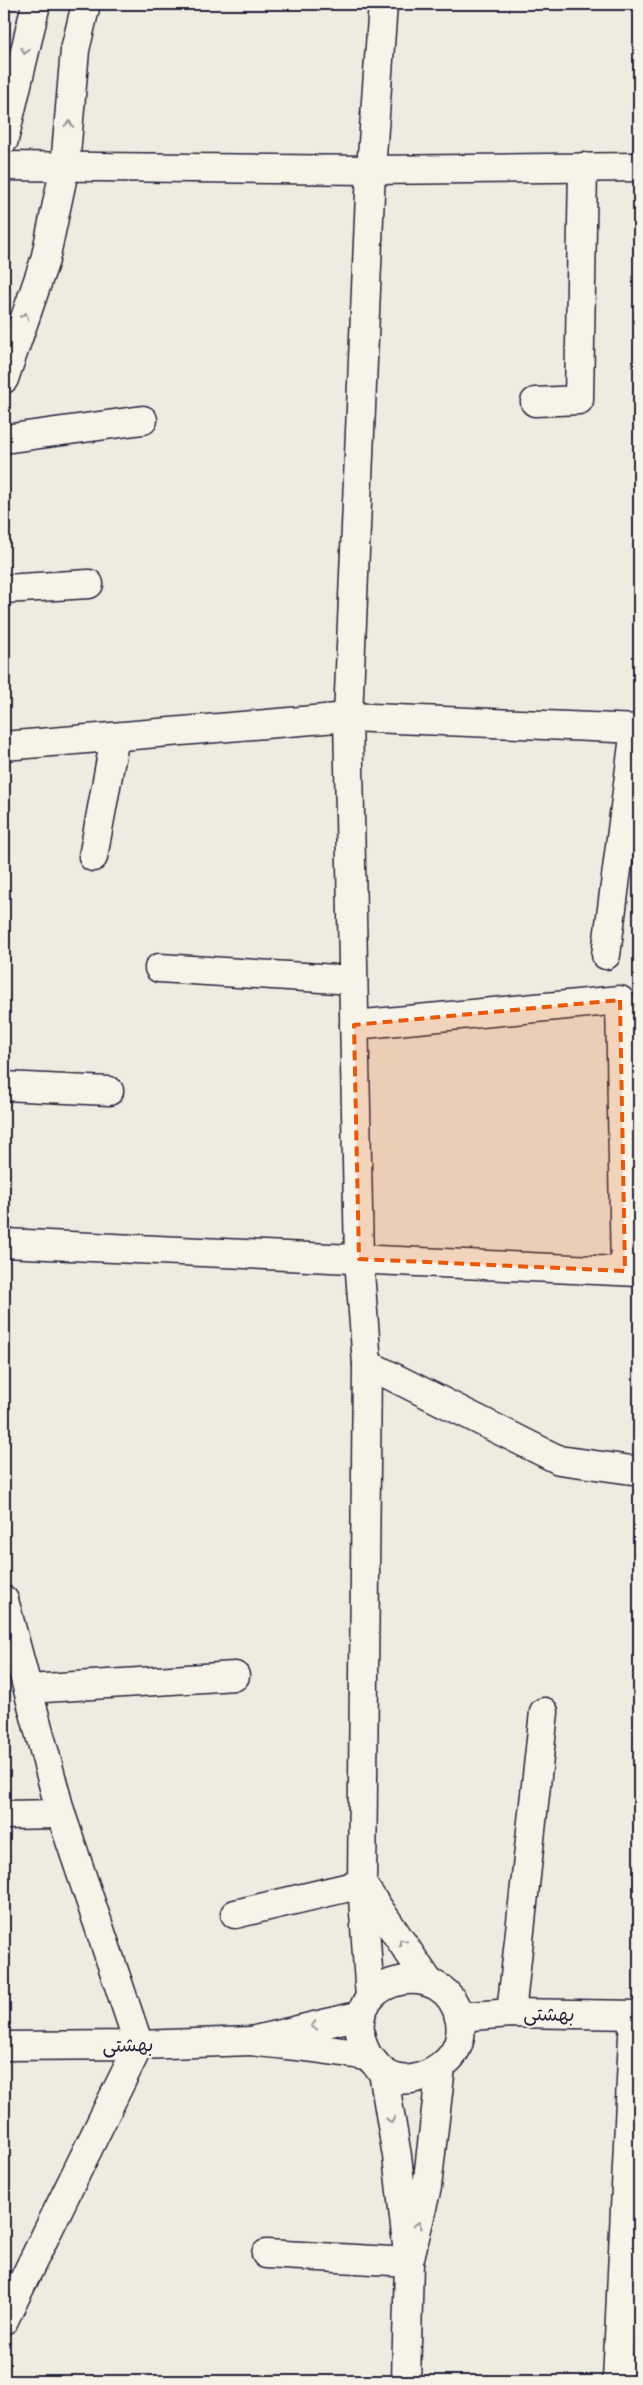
<svg xmlns="http://www.w3.org/2000/svg" width="643" height="2385" viewBox="0 0 643 2385" font-family="Itim,'Playpen Sans Arabic',sans-serif">
<rect width="100%" height="100%" fill="#eeebe1"/>
<filter id="ink" filterUnits="userSpaceOnUse"><feTurbulence type="fractalNoise" baseFrequency=".02" numOctaves="2"/><feDisplacementMap in="SourceGraphic" scale="10" xChannelSelector="R" yChannelSelector="G"/><feConvolveMatrix kernelMatrix="1 2 1 2 8 2 1 2 1" color-interpolation-filters="sRGB"/></filter>
<g filter="url(#ink)">
<g fill="none" stroke-linecap="round" stroke-linejoin="round">
<defs>
<g id="minor">
<path d="M383,4L371,170L348,717L359,1259L367,1364L559,1460L639,1471"/>
<path d="M4,140L36,4"/>
<path d="M4,379L45,260L65,166L75,50L86,4"/>
<path d="M535,402L579,400L583,167"/>
<path d="M4,439L143,420"/>
<path d="M4,589L89,584"/>
<path d="M4,746L348,717L639,729"/>
<path d="M93,857L115,737"/>
<path d="M606,955L635,729"/>
<path d="M159,968L353,980"/>
<path d="M354,1025L620,1000L625,1271"/>
<path d="M4,1086L109,1091"/>
<path d="M4,1243L639,1272"/>
<path d="M4,1600L61,1814L139,2045L4,2320"/>
<path d="M28,1689L235,1676"/>
<path d="M4,1815L61,1814"/>
<path d="M235,1914L362,1884L367,1364"/>
<path d="M511,2013L544,1712"/>
<path d="M383,2072L397,2156L409,2262L427,2187L441,2067"/>
<path d="M266,2254L409,2262L406,2381"/>
<path d="M617,2381L634,2015"/>
</g>
<g id="tertiary">
<path d="M4,166L371,170L639,167"/>
<path d="M370,1998L362,1884L429,1982"/>
<path d="M361,2015L251,2041C289,2046 328,2048 365,2056C372,2057 376,2066 381,2070C402,2089 433,2076 449,2059C459,2048 462,2035 460,2021C448,1954 347,1975 361,2038C362,2044 365,2050 368,2056"/>
<path d="M459,2017L511,2013L639,2015"/>
<path d="M4,2046L139,2045L251,2041"/>
</g>
</defs>
<use href="#minor" stroke="#22223b" stroke-width="31"/>
<use href="#tertiary" stroke="#22223b" stroke-width="31"/>
<use href="#minor" stroke="#f7f3e8" stroke-width="28"/>
<use href="#tertiary" stroke="#f7f3e8" stroke-width="28"/>
</g>
<defs><path id="oneway-chevron" d="M-2-3.5L2.5 0L-2 3.5" fill="none" stroke-width="1.6" stroke-linecap="round" stroke-linejoin="round" transform="scale(1.25)"/></defs>
<g stroke="#97959a">
<use href="#oneway-chevron" transform="translate(25 51) rotate(104)"/>
<use href="#oneway-chevron" transform="translate(69 124) rotate(-85)"/>
<use href="#oneway-chevron" transform="translate(25 316) rotate(-71)"/>
<use href="#oneway-chevron" transform="translate(402 1942) rotate(-125)"/>
<use href="#oneway-chevron" transform="translate(314 2026) rotate(167)"/>
<use href="#oneway-chevron" transform="translate(391 2120) rotate(81)"/>
<use href="#oneway-chevron" transform="translate(418 2225) rotate(-76)"/>
</g>
</g>
<path fill="#e8590c" fill-opacity="0.2" stroke="#e8590c" stroke-width="4" stroke-dasharray="10 6" stroke-linejoin="round" d="M620,1000L625,1271L359,1259L354,1025Z"/>
<g text-anchor="middle" dominant-baseline="central" stroke-width="4" stroke-linejoin="round" paint-order="stroke">
<g font-size="19" fill="#22223b" stroke="#f7f3e8">
<text transform="translate(549 2014) rotate(1)">بهشتی</text>
<text transform="translate(128 2045) rotate(-1)">بهشتی</text>
</g>
</g>
<rect width="643" height="2385" fill="none" stroke="#f7f3e8" stroke-width="20"/>
<rect x="10" y="10" width="623" height="2365" fill="none" stroke="#22223b" stroke-width="2" filter="url(#ink)"/>
</svg>
